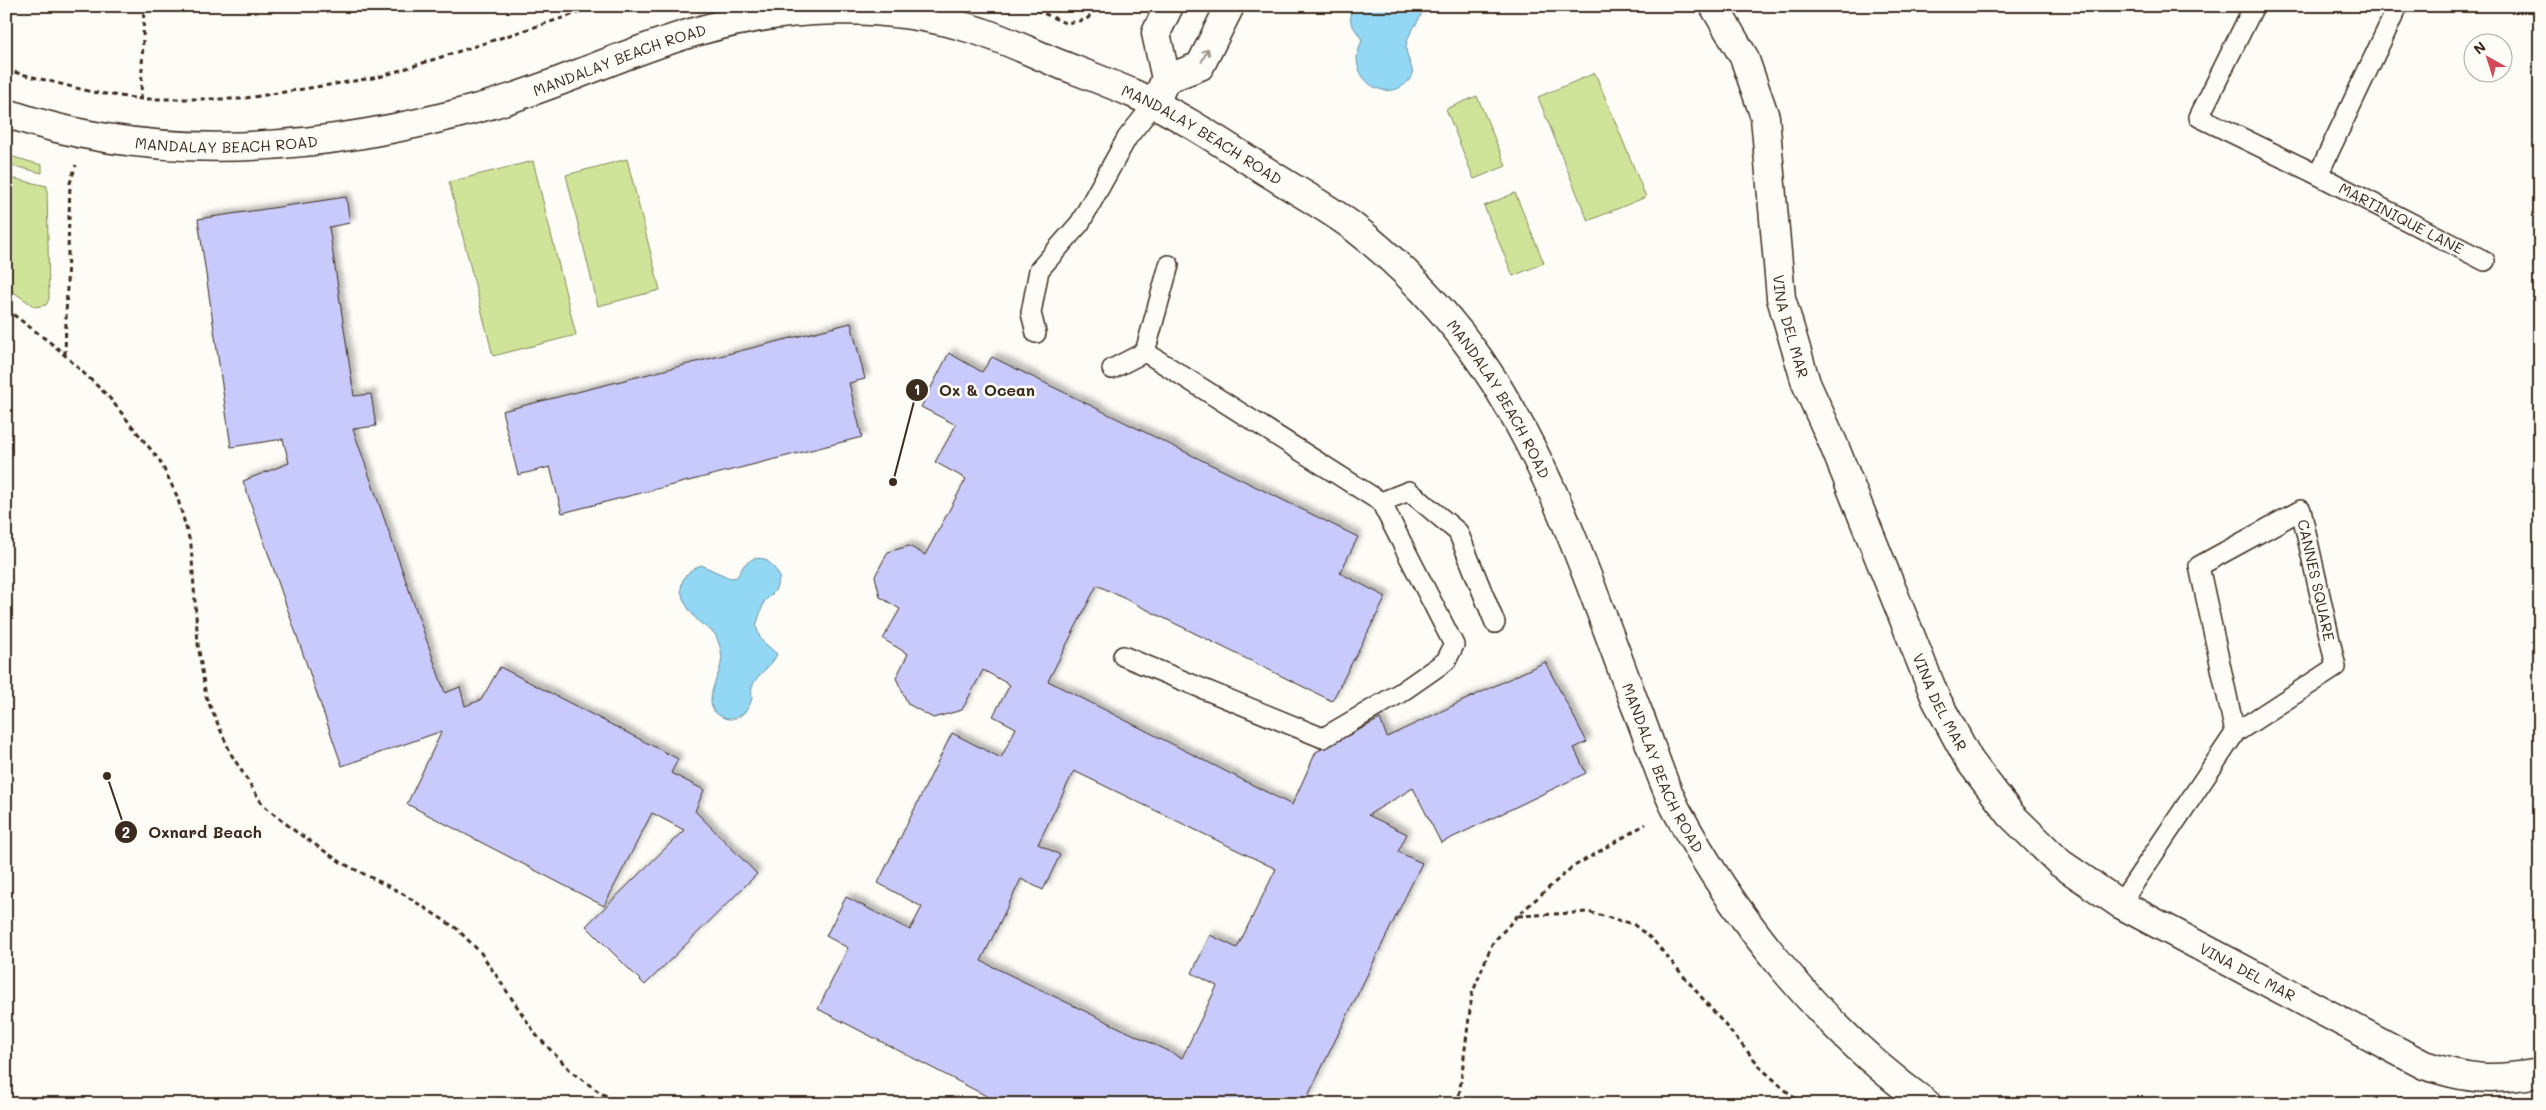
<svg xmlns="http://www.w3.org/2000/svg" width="2546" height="1110" viewBox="0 0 2546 1110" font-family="Mali,sans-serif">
<defs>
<filter id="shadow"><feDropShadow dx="4.5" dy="-4.5" stdDeviation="2.5" flood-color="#0004"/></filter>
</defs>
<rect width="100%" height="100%" fill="#fdfcf7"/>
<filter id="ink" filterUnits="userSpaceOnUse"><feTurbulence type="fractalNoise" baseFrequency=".02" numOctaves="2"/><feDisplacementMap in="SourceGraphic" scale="10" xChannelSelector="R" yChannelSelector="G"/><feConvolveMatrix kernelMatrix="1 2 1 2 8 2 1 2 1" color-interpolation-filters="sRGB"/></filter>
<g filter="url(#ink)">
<g fill="#cfe499" stroke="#85875c">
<path d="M1595,73L1646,197L1588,221L1538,97Z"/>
<path d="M1477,96L1506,166L1474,179L1446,109Z"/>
<path d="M6,155L42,165V173L6,164Z"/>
<path d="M627,159L660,290L598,306L566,175Z"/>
<path d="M533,161L576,335L493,356L449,182Z"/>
<path d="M6,177L47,186L49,299L46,305L35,307L6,287Z"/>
<path d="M1515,193L1544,263L1513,276L1484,206Z"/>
</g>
<g fill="#92d7f4" stroke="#6f929e">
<path d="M1355,6H1423C1422,22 1407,31 1406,47C1406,55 1412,66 1413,74C1398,103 1359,91 1357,59C1357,53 1360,46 1362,40L1351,23L1350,11Z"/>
<path d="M754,558L765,559L773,566L780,577L775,591L764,602L756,626L761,640L777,654C772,667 757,673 752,687C751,690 752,695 752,698C749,712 735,724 722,717C716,714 711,709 711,702C710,684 725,669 721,651C720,646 717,637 714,633C710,629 703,626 699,622C680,601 670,578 701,565L730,578L737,577L744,565Z"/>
</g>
<g fill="#c9cafc" stroke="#3b2a1e" fill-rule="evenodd" filter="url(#shadow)">
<path d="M346,197L350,223L329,227L354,396L371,394L376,426L353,429L445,693L460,687L465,706L481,700L500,667L678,759L671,773L704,790L695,811L757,874L645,985L586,926L684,830L652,813L604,906L407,804L442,731L342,766L243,481L289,463L283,439L231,447L198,219Z"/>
<path d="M851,323L865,379L849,383L862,437L562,513L550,467L518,475L502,411Z"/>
<path d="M949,353L982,372L992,357L1358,537L1340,573L1386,597L1332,701L1097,585L1048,681L1292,805L1316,752L1380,719L1387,737L1545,662L1587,742L1574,748L1586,773L1441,843L1413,788L1368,815L1407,834L1398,852L1422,863L1304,1104H1002L818,1009L848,948L826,936L846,897L910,930L922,907L878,883L952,733L1001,758L1016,728L993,716L1010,685L983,670L962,710L933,718L908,704L896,678L908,654L883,639L900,609L880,597L875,576L888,552L909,546L925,555L966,479L935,462L956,425L921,407ZM1074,771L1276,869L1237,948L1210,935L1192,973L1217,986L1182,1058L981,961L1021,879L1043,890L1060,855L1038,844Z"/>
</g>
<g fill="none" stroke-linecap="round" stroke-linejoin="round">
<defs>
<g id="lane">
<path id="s1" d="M2254,6L2199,117L2318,175L2485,261"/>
<path d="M2318,175L2398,6"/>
<path d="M1036,333L1031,313L1039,270L1080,223L1127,138L1154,104"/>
<path d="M1112,369L1145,352L1169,265"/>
<path d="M1381,502L1409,491L1458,532L1495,623"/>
<path d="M1123,656L1323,738L1400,693L1446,661L1454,645L1381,502L1145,352"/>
<path id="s2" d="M2120,904L2235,733L2199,566L2301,510L2336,667L2235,733"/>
</g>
<g id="street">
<path id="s3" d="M1714,6L1744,57L1765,117L1781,298L1806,383L1833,443L1936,699L1969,760L2011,815L2060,863L2120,904L2424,1065C2470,1080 2492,1081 2540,1073"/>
<path d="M1166,79L1200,66L1230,6"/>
<path d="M1154,104L1166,79L1156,33L1169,6"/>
<path id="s4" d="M6,113C162,167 330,150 486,106C558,86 626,51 698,31C784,6 883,2 969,28C1001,37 1032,53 1062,65C1085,74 1109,83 1132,93C1181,115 1226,146 1272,175C1300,193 1330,209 1356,229C1417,277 1472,340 1510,408C1564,502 1598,606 1636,707C1650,741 1660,779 1677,811C1736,921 1825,1031 1927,1104"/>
</g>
</defs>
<use href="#lane" stroke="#3b2a1e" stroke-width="22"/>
<use href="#street" stroke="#3b2a1e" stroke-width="31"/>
<g stroke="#3b2a1e" stroke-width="3" stroke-dasharray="5 4" stroke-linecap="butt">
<path d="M1028,6L1065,23L1086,20L1099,6"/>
<path d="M6,70L92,92L141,99H240L379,77L600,6"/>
<path d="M141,99L144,6"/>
<path d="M6,309L56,347L108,396L160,461L177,496L191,545L198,644L206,697L231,754L263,805L295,831L342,863L400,892L456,928L481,953L537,1036L573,1073L602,1094L625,1104"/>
<path d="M65,355L70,183L76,165"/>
<path d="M1518,916L1588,912L1633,924L1653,940L1764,1071L1801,1104"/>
<path d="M1458,1104L1472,994L1492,944L1517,916L1571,868L1646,824"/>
</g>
<use href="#lane" stroke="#fdfcf7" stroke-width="19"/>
<use href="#street" stroke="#fdfcf7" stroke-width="28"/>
</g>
<defs><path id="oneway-shaft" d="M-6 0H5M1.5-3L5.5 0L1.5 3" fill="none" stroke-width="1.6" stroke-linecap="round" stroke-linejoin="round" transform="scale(1.25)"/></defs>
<use stroke="#9c938a" href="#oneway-shaft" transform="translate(1205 55) rotate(-63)"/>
</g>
<g text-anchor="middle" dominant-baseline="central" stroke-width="5" stroke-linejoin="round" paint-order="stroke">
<g font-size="15" fill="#3b2a1e" stroke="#fdfcf7">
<text stroke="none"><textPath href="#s4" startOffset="629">MANDALAY BEACH ROAD</textPath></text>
<text stroke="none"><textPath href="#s4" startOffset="1244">MANDALAY BEACH ROAD</textPath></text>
<text stroke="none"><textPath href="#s4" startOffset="224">MANDALAY BEACH ROAD</textPath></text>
<text stroke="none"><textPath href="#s1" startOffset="350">MARTINIQUE LANE</textPath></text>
<text stroke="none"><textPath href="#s3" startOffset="334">VINA DEL MAR</textPath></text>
<text stroke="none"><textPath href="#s4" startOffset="1649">MANDALAY BEACH ROAD</textPath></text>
<text stroke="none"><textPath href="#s2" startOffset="565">CANNES SQUARE</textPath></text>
<text stroke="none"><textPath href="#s3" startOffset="739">VINA DEL MAR</textPath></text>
<text stroke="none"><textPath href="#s4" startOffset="2054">MANDALAY BEACH ROAD</textPath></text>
<text stroke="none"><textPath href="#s3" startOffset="1159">VINA DEL MAR</textPath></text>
</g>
</g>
<path fill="none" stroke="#3b2a1e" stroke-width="2" d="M893 482L917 390M107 776L126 832"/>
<g fill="#3b2a1e" stroke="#fdfcf7" stroke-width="2">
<circle cx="893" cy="482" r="5"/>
<circle cx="107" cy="776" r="5"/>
<circle cx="917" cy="390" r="12"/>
<circle cx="126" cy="832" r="12"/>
</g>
<g font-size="15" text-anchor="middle" font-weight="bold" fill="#fff">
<text x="917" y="395">1</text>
<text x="126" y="838">2</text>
</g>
<g font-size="16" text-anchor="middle" font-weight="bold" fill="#3b2a1e" stroke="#fdfcf7" stroke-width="5" stroke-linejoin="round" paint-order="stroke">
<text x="987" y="396">Ox &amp; Ocean</text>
<text x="205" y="838">Oxnard Beach</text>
</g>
<rect width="2546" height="1110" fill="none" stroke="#fdfcf7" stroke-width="25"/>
<rect x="12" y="12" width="2521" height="1085" fill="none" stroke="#3b2a1e" stroke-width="2" filter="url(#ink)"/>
<g transform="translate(2488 58) rotate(321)"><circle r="24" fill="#fdfcf7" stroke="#afa8a0"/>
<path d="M0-4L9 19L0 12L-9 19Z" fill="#d1495b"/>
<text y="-8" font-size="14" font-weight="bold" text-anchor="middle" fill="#3b2a1e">N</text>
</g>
</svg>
